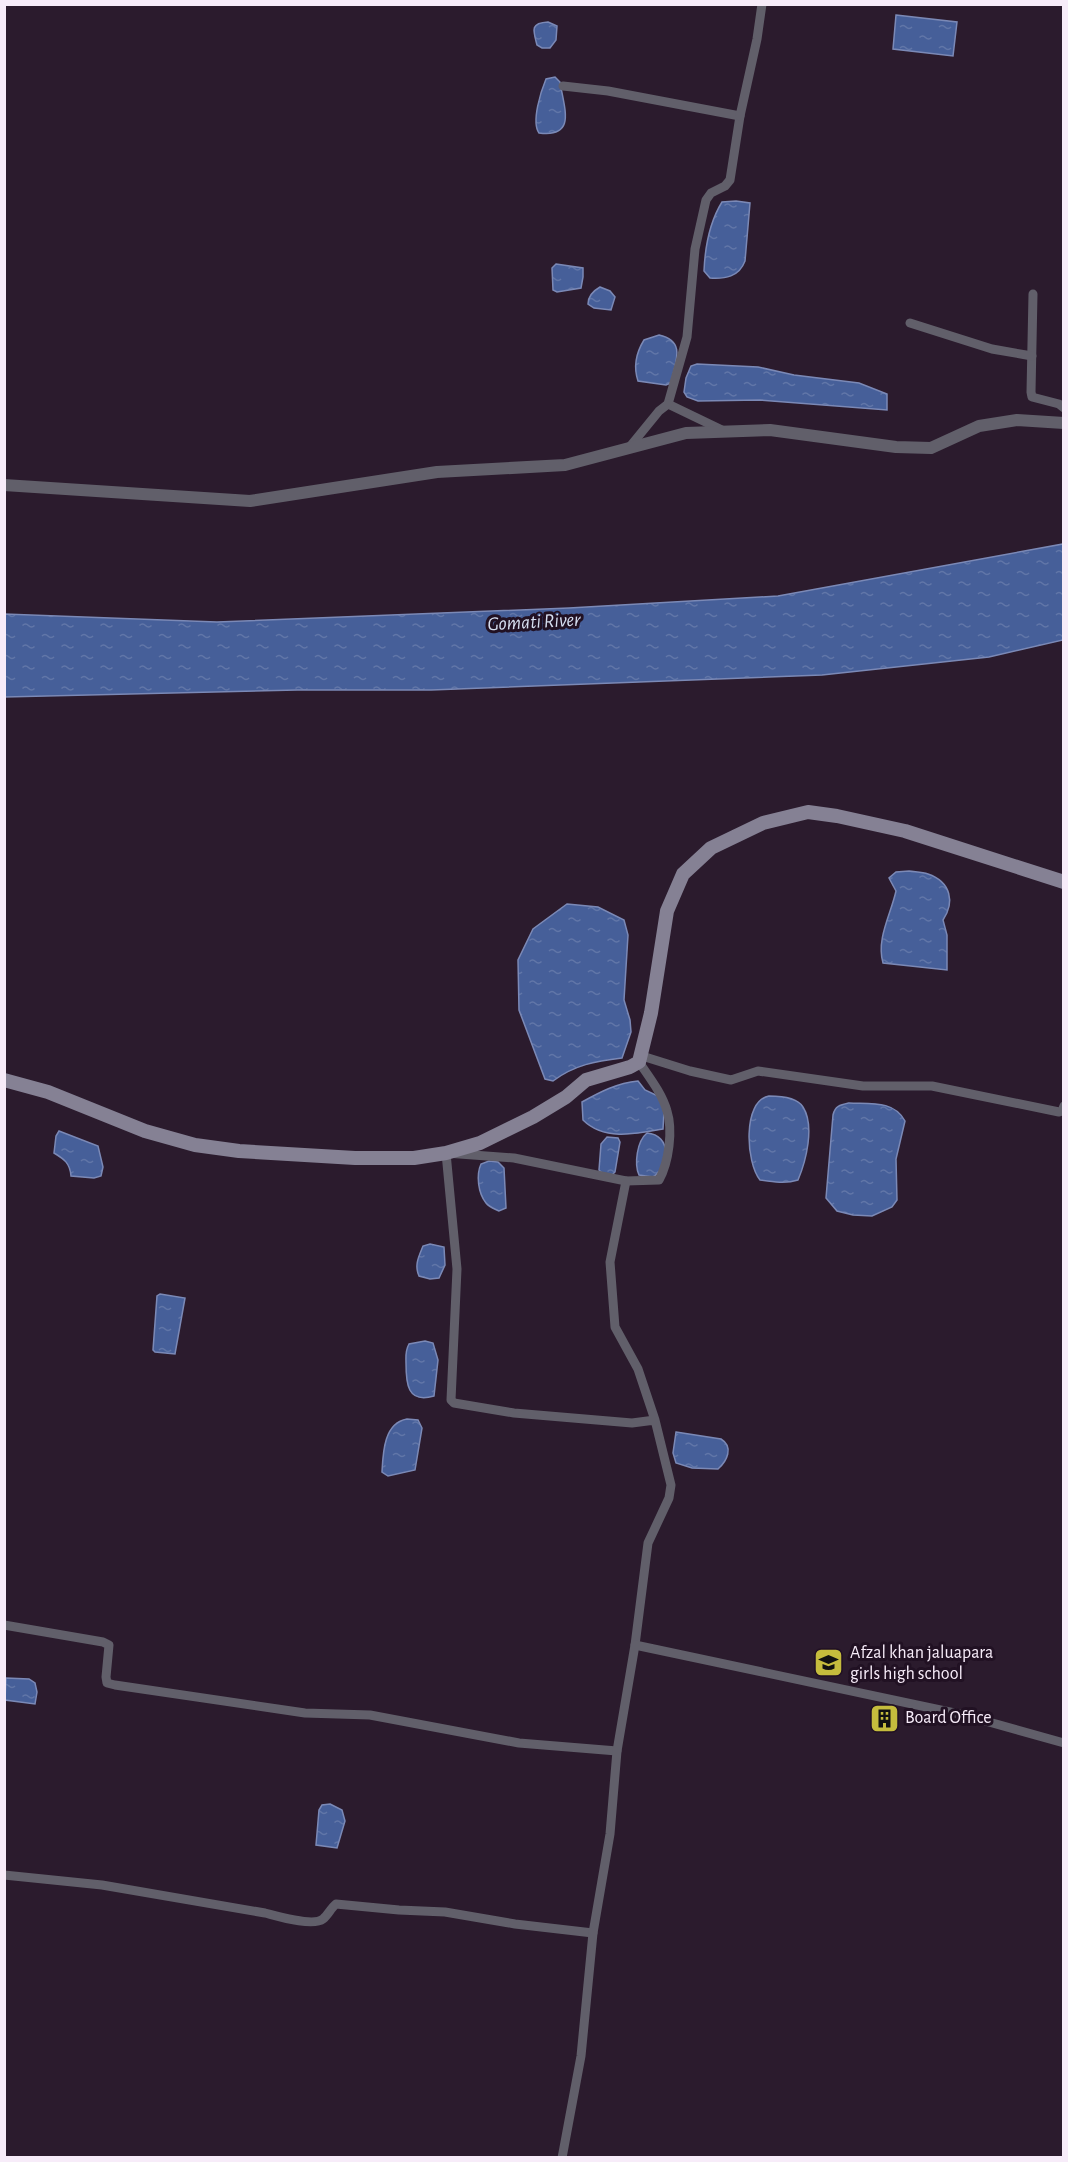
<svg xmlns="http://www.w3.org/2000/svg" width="1068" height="2162" viewBox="0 0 1068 2162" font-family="'Alegreya Sans',sans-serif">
<defs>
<pattern id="water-ripples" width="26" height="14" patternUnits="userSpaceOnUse" patternTransform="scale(1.5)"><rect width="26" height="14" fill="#465f99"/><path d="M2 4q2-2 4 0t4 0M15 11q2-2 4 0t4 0" fill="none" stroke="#6176a8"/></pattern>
</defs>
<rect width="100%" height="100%" fill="#2b1b2d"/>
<g fill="url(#water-ripples)" stroke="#7b89b6" stroke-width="1.5">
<path d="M896,15L957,22L953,56L893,49Z"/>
<path d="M548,22L557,26L556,40L550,48H542L537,45C533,30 530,23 548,22Z"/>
<path d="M555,77L560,82C564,108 577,138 539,133C531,122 541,91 546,79Z"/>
<path d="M736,201L750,203L745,261C739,277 725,279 710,278L704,271C705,247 709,223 722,202Z"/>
<path d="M556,264L583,268V277L581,288L557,292L553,290L552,268Z"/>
<path d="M600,287L610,291L615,297L611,310L594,308L588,304C588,296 593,291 600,287Z"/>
<path d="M659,335C687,341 675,363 671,383L666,385L638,381C633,366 636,353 644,340Z"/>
<path d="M697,364L758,367L794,375L859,383L887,394V410L760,400L698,401L687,397L684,392L686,378L691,366Z"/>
<path d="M1063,544V640L989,657L822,675L431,690H297L5,697V614L217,622L569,608L778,596Z"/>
<path d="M909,871C915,872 922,872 928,874C951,882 955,902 943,920L947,935V970L883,963C876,939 891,914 896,891L889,878L896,872Z"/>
<path d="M567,904L598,907L624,920L628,935L624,1000L630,1020L631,1032L622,1058C596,1061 574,1065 553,1081L545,1079L519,1010L518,960L533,929Z"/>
<path d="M638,1081L645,1090L658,1096L664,1111L663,1129C636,1134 604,1141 583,1120L582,1102C600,1092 617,1083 638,1081Z"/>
<path d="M769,1096C779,1096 797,1097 803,1107C815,1126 806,1161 798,1180C786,1184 773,1182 760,1180C746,1163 742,1101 769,1096Z"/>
<path d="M849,1103C870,1104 894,1100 905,1121L896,1159L897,1200L892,1207L872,1216L853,1215L837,1211L826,1198L833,1115C835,1106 840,1105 849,1103Z"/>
<path d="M59,1131L98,1146L103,1167L101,1176L94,1178L71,1176C70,1163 64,1159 54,1153L56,1136Z"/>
<path d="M647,1133C672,1135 670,1167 653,1177L639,1175C634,1164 637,1141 647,1133Z"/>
<path d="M607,1137L618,1138L620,1142L615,1172L612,1175L603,1174L599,1170L601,1144Z"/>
<path d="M489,1161L498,1162L504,1168L506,1208L499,1211C495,1209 489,1207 486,1203C478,1193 476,1175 481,1164Z"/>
<path d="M430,1244L444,1247L445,1265L439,1278L430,1279L419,1276C414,1265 419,1256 423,1246Z"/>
<path d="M160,1294L185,1298L175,1354L155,1352L153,1350L157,1296Z"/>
<path d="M425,1341L433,1343L438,1360L434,1396C407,1404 406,1383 406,1363C406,1356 405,1351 409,1344Z"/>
<path d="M407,1419L418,1420L422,1428L415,1470L388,1476L382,1472C383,1452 384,1423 407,1419Z"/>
<path d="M676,1432L721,1439C734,1447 727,1461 718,1469L692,1468L676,1463L673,1453Z"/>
<path d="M6,1678L29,1679L35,1683L37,1692L35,1704L5,1700Z"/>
<path d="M330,1804L342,1810L345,1821L337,1848L316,1845L319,1810L322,1805Z"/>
</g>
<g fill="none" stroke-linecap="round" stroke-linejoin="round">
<g stroke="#615f6a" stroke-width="9">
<path d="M563,86L608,91L740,116L730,180L725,186L711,193L706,200L695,249L687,337L668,404L722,430"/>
<path d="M740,116L757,39L762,4"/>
<path d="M1033,294L1031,392L1032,397L1059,404L1064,408"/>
<path d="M910,323L992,349L1032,356"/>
<path d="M628,449L659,411L668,404"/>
<path d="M642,1056L690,1071L731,1080L758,1071L863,1086H932L1059,1112L1062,1111L1064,1106"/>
<path d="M626,1181L659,1180C669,1162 673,1130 667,1111C662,1093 649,1077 639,1062"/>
<path d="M4,1625L103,1642L109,1645L106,1677L107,1683L115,1685L305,1713L370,1715L519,1743L617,1751"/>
<path d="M635,1645L648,1543L669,1498L671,1485L655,1420L638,1369L615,1327L610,1262L626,1181L514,1158L446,1153L457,1269L451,1400L454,1403L514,1413L632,1423L655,1420"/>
<path d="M4,1875L102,1885L265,1913C277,1916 313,1927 323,1919C328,1915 331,1908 336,1904L399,1910L445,1912L515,1924L593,1933"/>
<path d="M562,2158L581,2056L593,1933L610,1834L617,1751L635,1645L964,1715L1064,1743"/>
</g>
<path stroke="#615f6a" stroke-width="12" d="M4,485L250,501L437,472L565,465L686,433L770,430L896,447L931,448L979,426L1017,420L1064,423"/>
<path stroke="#858194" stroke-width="14" d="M4,1080L48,1092L145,1131L195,1145L239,1151L355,1158H414L446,1153L480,1143L533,1117L566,1097L586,1080L630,1067L639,1062L651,1013L667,911L683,874L711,848L763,823L808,812L837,816L905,831L1064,882"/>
</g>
<defs>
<symbol id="school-square" viewBox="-11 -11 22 22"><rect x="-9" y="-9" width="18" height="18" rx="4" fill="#c5bc3d" stroke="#211123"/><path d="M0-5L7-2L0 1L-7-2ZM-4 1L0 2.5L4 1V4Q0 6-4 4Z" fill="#111"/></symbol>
<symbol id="building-square" viewBox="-11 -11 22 22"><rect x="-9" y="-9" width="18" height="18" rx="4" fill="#c5bc3d" stroke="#211123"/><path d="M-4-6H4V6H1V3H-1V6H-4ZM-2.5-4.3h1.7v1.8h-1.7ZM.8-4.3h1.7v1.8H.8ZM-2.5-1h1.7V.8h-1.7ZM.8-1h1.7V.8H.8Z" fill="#111"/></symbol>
</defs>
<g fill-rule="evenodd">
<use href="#school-square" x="812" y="1646" width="33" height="33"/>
<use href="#building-square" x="868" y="1702" width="33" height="33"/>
</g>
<g text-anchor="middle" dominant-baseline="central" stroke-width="6" stroke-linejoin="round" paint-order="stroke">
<g font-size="18" fill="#f7ecf9" stroke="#211123" text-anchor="start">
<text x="850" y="1653">Afzal khan jaluapara<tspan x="850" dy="21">girls high school</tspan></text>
<text x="905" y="1718">Board Office</text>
</g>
<g font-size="20" font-style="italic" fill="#d7dff1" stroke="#211123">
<text transform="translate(534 622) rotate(-3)">Gomati River</text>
</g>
</g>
<rect width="1068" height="2162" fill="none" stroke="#f7ecf9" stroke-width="12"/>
</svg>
